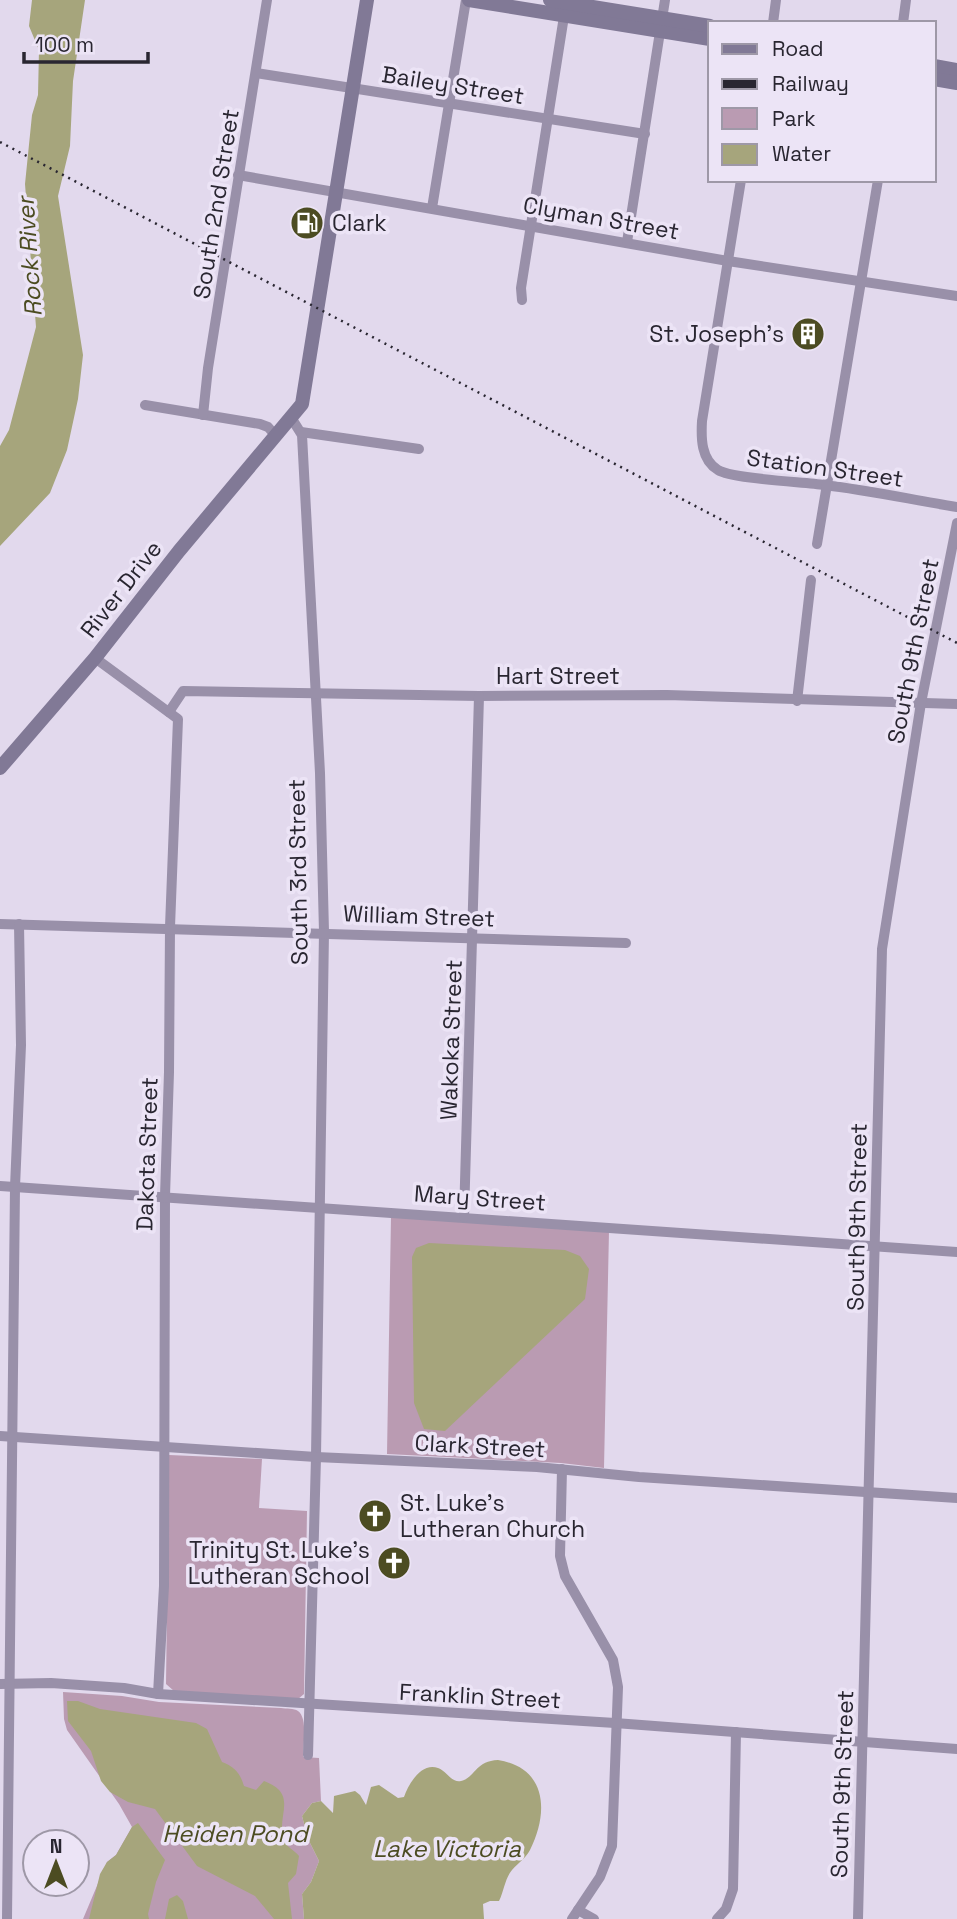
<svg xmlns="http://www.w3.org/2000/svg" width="957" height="1919" viewBox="0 0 957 1919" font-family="'Space Grotesk',sans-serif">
<rect width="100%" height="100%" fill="#e2d9ed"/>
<g fill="#ba9bb2">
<path d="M391,1217L609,1231L604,1468L561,1463L387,1454Z"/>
<path d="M169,1455L262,1459L259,1508L307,1511L304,1694L298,1699L174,1691L166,1684Z"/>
<path d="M63,1692L122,1696L159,1702L281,1708C286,1709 294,1708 298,1711C308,1718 303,1746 303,1757L319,1758L321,1801L312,1803L302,1816L308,1839L319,1861L311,1882L302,1894L304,1919H83L107,1862L116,1855L132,1827L119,1804L67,1730L64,1719Z"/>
</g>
<g fill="#a6a57c">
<path d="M32,0H85L73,81L70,146L58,196L83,355L78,399L67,450L50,493L0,546V446L9,430L36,327L25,184L32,115L38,95L39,50L29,26Z"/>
<path d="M429,1243L565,1250L580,1256L589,1269L585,1299L445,1431L424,1429L414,1403L412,1257L416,1248Z"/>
<path d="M67,1701H78L100,1709L196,1723L207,1729L222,1762C235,1767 240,1773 244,1786L256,1790L264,1781C302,1795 272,1819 286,1844C289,1848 296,1852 299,1856L296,1874L288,1883L292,1919H274L255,1896L197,1866L155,1809L128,1802L110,1792L101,1781L91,1751L68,1721Z"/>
<path d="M498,1760C547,1768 549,1812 530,1850C525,1859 518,1863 512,1870C505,1878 504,1891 499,1901H490L483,1904L484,1919H304L302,1894L311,1882L319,1861L308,1839L302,1816L312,1803L321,1801L333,1813L334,1796L355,1791L360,1795L366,1805L371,1787L379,1785L398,1798L404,1797C408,1785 421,1762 438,1768C447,1771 451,1783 461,1781C475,1778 475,1761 498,1760Z"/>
<path d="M138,1823L165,1860L156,1882L148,1914L149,1919H89L100,1874L107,1862L116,1855L132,1827Z"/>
<path d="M177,1895L183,1901L188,1919H165L169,1899Z"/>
</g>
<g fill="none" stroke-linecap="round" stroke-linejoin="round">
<g stroke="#9990a9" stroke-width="10">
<path d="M773,23L776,0"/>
<path d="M903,23L906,0"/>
<path d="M256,73L645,134"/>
<path d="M238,175L728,261L957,296"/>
<path d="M741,180L702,421C701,438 701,460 718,470C732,479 803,482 824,485C868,490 913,500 957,507"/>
<path d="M432,208L466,0"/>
<path d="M627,242L665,0"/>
<path d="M522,300L521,288L565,10"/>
<path d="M145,405L260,424L268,427L276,436"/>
<path d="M203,415L208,368L267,0"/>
<path d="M292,419L302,435L320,773L324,932L316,1457L308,1755"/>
<path d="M301,432L419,449"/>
<path d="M817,544L878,180"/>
<path d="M95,658L178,719L170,927L169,1072L165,1196L164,1586L158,1694"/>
<path d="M797,701L811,580"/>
<path d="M169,712L183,691L479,696L667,695L957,704"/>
<path d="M0,924L626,943"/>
<path d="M0,1186L957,1252"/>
<path d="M464,1217L479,696"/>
<path d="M0,1436L316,1457L537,1467L639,1477L957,1498"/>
<path d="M562,1469L560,1556L565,1576L613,1660L618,1687L612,1846L600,1877L572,1919"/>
<path d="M0,1684L51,1683L124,1688L158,1694L615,1723L957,1749"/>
<path d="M578,1910L594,1919"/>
<path d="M7,1919L15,1187L21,1045L19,924"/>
<path d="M717,1919L726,1909L733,1889L736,1732"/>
<path d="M858,1919L882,949L921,703L957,523"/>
</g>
<g stroke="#817996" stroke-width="14">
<path d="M469,0L710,39"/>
<path d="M550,0L710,26"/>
<path d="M934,66L957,70"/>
<path d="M934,79L957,83"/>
<path d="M0,768L95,658L179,551L302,404L367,0"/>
</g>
<path stroke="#292631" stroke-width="2.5" stroke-dasharray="2 5" stroke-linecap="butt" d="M0,142L957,643"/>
</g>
<defs>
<symbol id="fuel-disc" viewBox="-11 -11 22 22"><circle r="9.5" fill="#4c4c22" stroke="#ece4f6"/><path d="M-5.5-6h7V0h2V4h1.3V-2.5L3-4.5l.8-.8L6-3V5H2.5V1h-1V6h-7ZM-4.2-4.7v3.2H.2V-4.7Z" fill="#fff"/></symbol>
<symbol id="building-disc" viewBox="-11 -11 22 22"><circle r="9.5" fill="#4c4c22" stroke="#ece4f6"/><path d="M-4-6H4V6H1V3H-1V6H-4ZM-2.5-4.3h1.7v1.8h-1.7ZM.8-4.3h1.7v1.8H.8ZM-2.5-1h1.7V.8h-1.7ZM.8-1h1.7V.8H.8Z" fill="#fff"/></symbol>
<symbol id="church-disc" viewBox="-11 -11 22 22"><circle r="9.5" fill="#4c4c22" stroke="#ece4f6"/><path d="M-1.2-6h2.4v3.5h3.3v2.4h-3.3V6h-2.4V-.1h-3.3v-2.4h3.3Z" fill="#fff"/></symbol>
</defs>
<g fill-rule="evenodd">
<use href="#fuel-disc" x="288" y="204" width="38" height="38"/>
<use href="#building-disc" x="789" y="315" width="38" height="38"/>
<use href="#church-disc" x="356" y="1497" width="38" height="38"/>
<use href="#church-disc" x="375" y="1544" width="38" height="38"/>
</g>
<g text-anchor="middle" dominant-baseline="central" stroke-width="7" stroke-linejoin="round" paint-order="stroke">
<g font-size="23" fill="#292631" stroke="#ece4f6">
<text transform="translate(453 85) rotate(9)">Bailey Street</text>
<text transform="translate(216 204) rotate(-81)">South 2nd Street</text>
<text transform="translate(601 218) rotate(10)">Clyman Street</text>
<text transform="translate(825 468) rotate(8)">Station Street</text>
<text transform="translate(121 589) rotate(-52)">River Drive</text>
<text transform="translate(913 651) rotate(-79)">South 9th Street</text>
<text x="558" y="676">Hart Street</text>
<text transform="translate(298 872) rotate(-91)">South 3rd Street</text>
<text transform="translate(419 916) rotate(2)">William Street</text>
<text transform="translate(451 1040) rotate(-88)">Wakoka Street</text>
<text transform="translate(147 1154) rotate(-88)">Dakota Street</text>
<text transform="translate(480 1198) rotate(4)">Mary Street</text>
<text transform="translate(857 1217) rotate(-89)">South 9th Street</text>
<text transform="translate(480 1446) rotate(3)">Clark Street</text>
<text transform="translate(480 1696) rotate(3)">Franklin Street</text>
<text transform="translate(842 1784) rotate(-88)">South 9th Street</text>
</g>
<g font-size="23" fill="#292631" stroke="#ece4f6" text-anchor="start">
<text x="332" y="223">Clark</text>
<text x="784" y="334" text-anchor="end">St. Joseph's</text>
<text x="400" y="1503">St. Luke's<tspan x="400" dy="26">Lutheran Church</tspan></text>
<text x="370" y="1550" text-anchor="end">Trinity St. Luke's<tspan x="370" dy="26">Lutheran School</tspan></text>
</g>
<g font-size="24" font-style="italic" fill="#4c4c22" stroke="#ece4f6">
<text transform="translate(29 257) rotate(-94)">Rock River</text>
<text x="235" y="1833">Heiden Pond</text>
<text x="447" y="1848">Lake Victoria</text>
</g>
</g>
<rect x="708" y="21" width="228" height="161" fill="#ece4f6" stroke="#9e98a7" stroke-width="2"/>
<rect x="722" y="44" width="35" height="10" fill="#817996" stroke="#9e98a7" stroke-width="2"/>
<text x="772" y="56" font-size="21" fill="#292631">Road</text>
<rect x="722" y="79" width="35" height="10" fill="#292631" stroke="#9e98a7" stroke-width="2"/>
<text x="772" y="91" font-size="21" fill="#292631">Railway</text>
<rect x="722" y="108" width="35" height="21" fill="#ba9bb2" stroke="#9e98a7" stroke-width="2"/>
<text x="772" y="126" font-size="21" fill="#292631">Park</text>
<rect x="722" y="144" width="35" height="21" fill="#a6a57c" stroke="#9e98a7" stroke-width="2"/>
<text x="772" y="161" font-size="21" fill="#292631">Water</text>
<g transform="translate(56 1863)"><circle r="33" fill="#ece4f6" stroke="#9e98a7" stroke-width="2"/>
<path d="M0-5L12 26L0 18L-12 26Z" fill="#4c4c22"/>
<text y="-10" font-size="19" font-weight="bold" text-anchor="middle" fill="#292631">N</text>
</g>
<path d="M24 52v10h124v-10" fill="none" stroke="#292631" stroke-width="3.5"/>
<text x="35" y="52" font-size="21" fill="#292631" stroke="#ece4f6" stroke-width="5" paint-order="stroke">100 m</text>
</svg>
